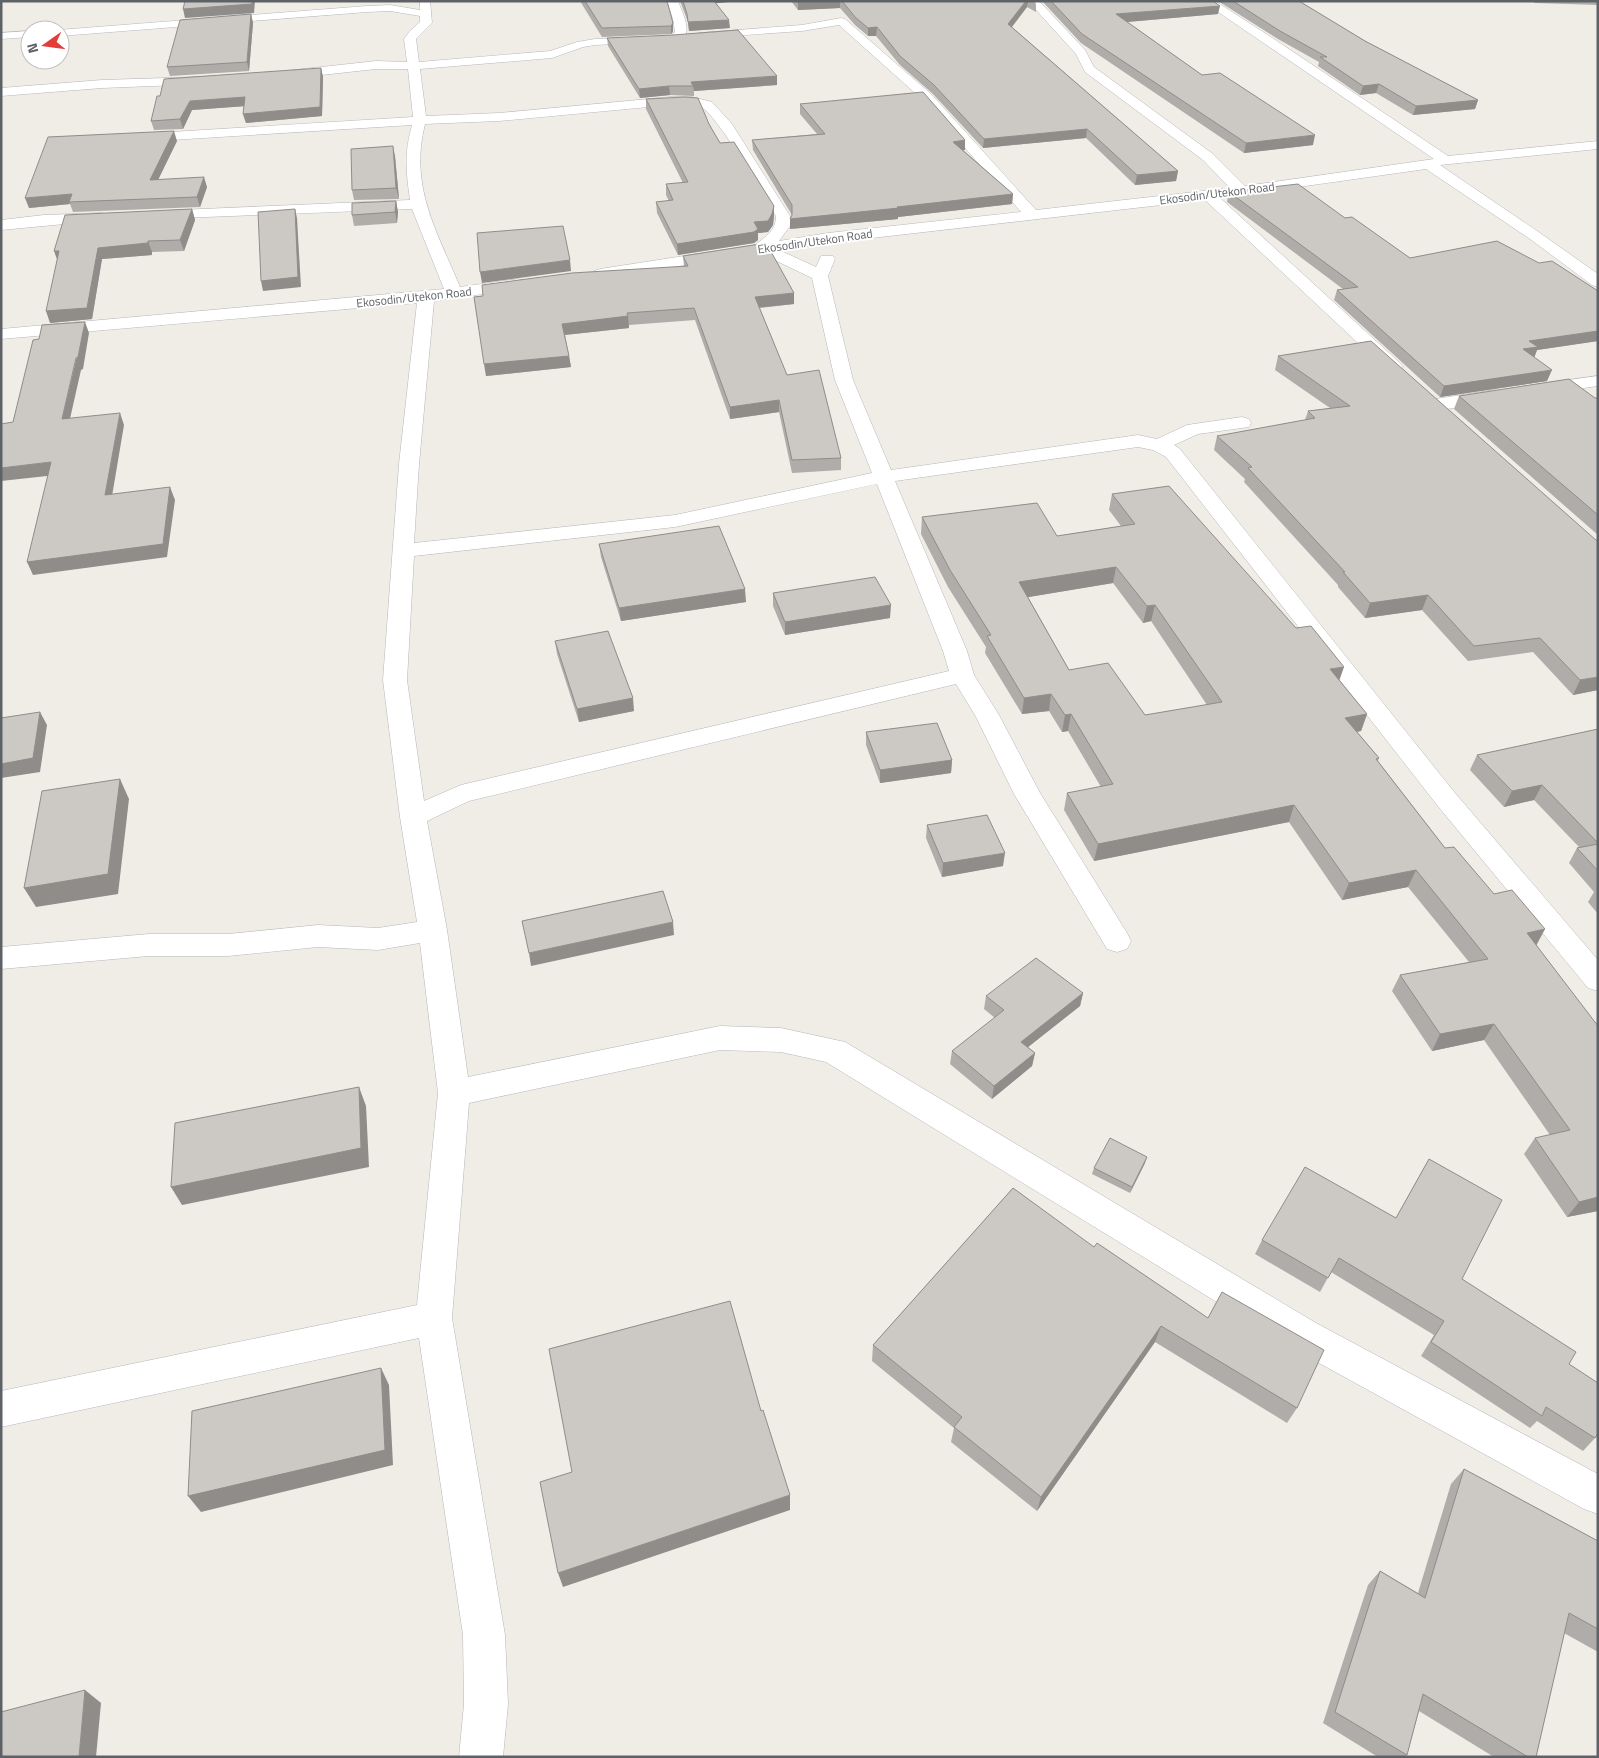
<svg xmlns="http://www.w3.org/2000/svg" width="1599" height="1758" viewBox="0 0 1599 1758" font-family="'Titillium Web',sans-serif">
<rect width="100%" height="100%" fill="#f0ede7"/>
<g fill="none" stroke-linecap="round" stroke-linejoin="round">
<defs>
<g id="minor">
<path d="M420,1H430L432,23L416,39L419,62L550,51L577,42L595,39L672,36L675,32L673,19L667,1H678C682,13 691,27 684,39L677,41L595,45L583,47L552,58L420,69L426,116L499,113L670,97H692L712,102L732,124L790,216V226L779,241L828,233L1021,212L924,101L839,25L802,31L702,38L698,37L696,35L698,33L802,25L841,18L845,19L932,95L1036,210L1230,188L1203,160L1085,72L1076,54L1028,1H1039L1085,50L1094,67L1213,154L1245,186L1434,159L1202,1H1215L1280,43L1448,156L1598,141V149L1440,165L1540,233L1598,274V287L1592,285L1530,239L1426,169L1220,198L1400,363L1403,367L1400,371L1394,372L1388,371L1205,200L828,243L779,250L816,267L821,256H833L835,259L828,276L853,380L891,470L1138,435L1157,439L1187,425L1242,417L1249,419L1251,423L1249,427L1198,434L1174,445L1180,449L1455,793L1598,960V991L1588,988L1437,805L1166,457L1153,450L1138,447L895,481L967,651L974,675L999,715L1040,793L1127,933L1131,941L1127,949L1117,952L1107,949L1014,794L975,715L956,684L469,801L427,821L447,930L468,1077L720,1026L781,1028L845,1042L1316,1323L1598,1474V1514L1584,1509L1290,1347L826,1062L781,1052L720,1050L469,1103L452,1318L505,1635L508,1704L503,1757H459L464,1704L463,1635L419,1338L1,1427V1391L417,1305L438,1093L420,943L378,950L318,947L228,956H149L1,969V947L149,934H228L318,925L378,928L417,922L400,817L383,680L399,464L417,303L1,339V329L444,289L412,209L155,219L150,218L148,215L150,212L155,211L410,200C406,172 404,153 412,125L139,142L132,138L139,134L413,117L408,69H376L285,79L279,75L285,71L376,61L407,62L404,39L410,31L420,22V16L390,11L367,12L60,36V30H58L367,6L390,5L420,10ZM670,105C680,105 692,103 701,107C718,115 763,196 776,216C776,231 766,236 755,245L600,269L594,271L592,274L594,277L600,279L760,253L812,278L835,380L872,473L675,515L414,543L419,464L434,301L518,289L524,287L526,284L524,281L518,279L460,287C437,231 409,187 425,124L499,121ZM877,484L943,651L949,671L461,785L424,801L407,680L414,556L675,527Z"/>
<path d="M30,31V37L1,39V33Z"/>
<path d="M200,77L204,78L206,81L204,84L102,88L1,96V88L102,80Z"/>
<path d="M102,213L107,214L109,217L107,220L1,230V220L44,215Z"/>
<path d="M1598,376V386L1540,394L1534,393L1531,389L1534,385L1540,384Z"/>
<path d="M1495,390L1501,392L1504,396L1501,400L1435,411L1428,409L1426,405L1428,401L1435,399Z"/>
</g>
</defs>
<use href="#minor" stroke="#b4b7bb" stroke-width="1"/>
<use href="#minor" fill="#fff" fill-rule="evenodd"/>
</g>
<g fill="#afaca9" fill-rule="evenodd">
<path d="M580,1H667L673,32L671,34L602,37Z"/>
<path d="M680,1H738L716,3L730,28L689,31L688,22Z"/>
<path d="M791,1H1034L1036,4V12L1027,7L1012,27L1178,171L1176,181L1135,185L1086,138L983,148L933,94L900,65L876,36H868L855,25L840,8L798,10Z"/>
<path d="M1042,1H1213L1218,14L1127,22L1202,75L1313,145L1244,153L1081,43Z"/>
<path d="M1218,1H1299L1365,41L1478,100L1475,109L1413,115L1376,93L1360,95L1318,66L1319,62L1278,39Z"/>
<path d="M1533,1H1598V5L1535,3Z"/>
<path d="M251,14L253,23L249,71L170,76L167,67Z"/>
<path d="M607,38L777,76V85L694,91V96L670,95L640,98L608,46Z"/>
<path d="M321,68L323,77L322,116L246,123L243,114L244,106L192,110L183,129L154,130L151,121Z"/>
<path d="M646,99L709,124L720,143L774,206V216L773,225L768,232L758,233V240L754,243L678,255L657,213L656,202L669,201L666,195V184L683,183L646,109Z"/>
<path d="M800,104L965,140V150H963L1013,194L1012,204L898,217V219L790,229V219L792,215L753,150L752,140L817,134L800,114Z"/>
<path d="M177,141L158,180L207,187L200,207L73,212L70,204L29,208Z"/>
<path d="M395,156L399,199L354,200L352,190Z"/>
<path d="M1229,192L1345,218L1410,258L1539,263L1598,291V341L1537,350L1534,358L1547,381L1440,397L1334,300L1337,290L1343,289L1227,202Z"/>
<path d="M396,201L398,212L397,223L354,226L352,215Z"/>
<path d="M192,209L195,220L184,251L152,252V255L102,259L92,319L50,323L57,260Z"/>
<path d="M683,256L794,304L759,308L787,375L841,458V470L792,473L779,412L730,419L695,320L629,325V328L565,335L571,367L486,376L483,296L684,266Z"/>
<path d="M1371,341L1598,690L1573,695L1533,652L1468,661L1422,610L1365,618L1338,587V585L1244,482L1245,479L1214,450L1217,436L1305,420L1308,411L1330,408L1275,370L1278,356Z"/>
<path d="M1459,396L1598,398V535L1454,409Z"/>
<path d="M1112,494L1339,681L1367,714L1361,731L1357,732L1379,758L1378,761L1445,848L1536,945L1598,1211L1567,1217L1524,1154L1535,1138L1550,1135L1484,1040L1432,1051L1392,991L1400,975L1469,962L1408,887L1342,900L1289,822L1094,861L1064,810L1067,793L1101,787L1068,731L1062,732L1049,711L1022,714L985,653L986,647L948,587L921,534L922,517L1057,536L1121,526L1109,510ZM1113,583L1143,623L1151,621L1207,705L1145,715L1069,670L1028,597Z"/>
<path d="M599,544L746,602L621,621L601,557Z"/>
<path d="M773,593L890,618L785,635L773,606Z"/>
<path d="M555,641L634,711L579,722L557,654Z"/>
<path d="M1598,729V914L1588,902L1594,892L1569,863L1577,848L1579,847L1534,800L1504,807L1470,770L1477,755Z"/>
<path d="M866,732L952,760L951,773L880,783L866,745Z"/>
<path d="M927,825L1003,866L942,877L926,838Z"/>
<path d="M1083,993L1080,1006L1028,1047L1035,1053L1032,1066L992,1099L950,1064L952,1051L995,1018L984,1009L986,996Z"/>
<path d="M1429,1159L1462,1279L1569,1364L1595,1438L1583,1451L1537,1421L1530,1428L1421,1356L1434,1335L1331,1272L1320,1292L1255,1254L1262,1240L1396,1218Z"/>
<path d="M1145,1163L1130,1193L1092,1174L1094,1168Z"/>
<path d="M1013,1188L1297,1408L1287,1423L1155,1342L1037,1511L951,1442L954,1428L872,1361L873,1345Z"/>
<path d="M1464,1469L1598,1541V1652L1564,1633L1536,1757H1494L1419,1711L1407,1755L1405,1757H1378L1323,1723L1368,1585L1380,1571L1418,1593L1451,1484Z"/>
</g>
<g fill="#8f8c89">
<path d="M252,1H255L254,13L185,18L183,9Z"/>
<path d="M709,1H738L709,4Z"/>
<path d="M811,1H840V8L798,10V2Z"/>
<path d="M1026,1H1028L1027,7L1007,33L1008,24Z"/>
<path d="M1220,6L1218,14L1115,23L1116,14Z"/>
<path d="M251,14L253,23L249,71L247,62Z"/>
<path d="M729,20L730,28L689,31L688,22Z"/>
<path d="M673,23V32L671,34V26Z"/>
<path d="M877,27L876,36H868V28Z"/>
<path d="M321,68L323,77L322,116L246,123L243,114Z"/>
<path d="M777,76V85L694,91L693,86L691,82Z"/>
<path d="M1379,84L1376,93L1360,95L1363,86Z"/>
<path d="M669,86L670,95L640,98L639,89Z"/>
<path d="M245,97L247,106L192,110L183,129L180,119L190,101Z"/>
<path d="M1478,100L1475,109L1413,115L1416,106Z"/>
<path d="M1087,129L1086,138L983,148L984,139Z"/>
<path d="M174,131L177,141L153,190L150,180Z"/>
<path d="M1315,135L1313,145L1244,153L1246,143Z"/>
<path d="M965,140V150L952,152L953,142Z"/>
<path d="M393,146L395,156L399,199L396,188Z"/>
<path d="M1178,171L1176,181L1135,185L1137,175Z"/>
<path d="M204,177L207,187L200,207L197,197Z"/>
<path d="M72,194L69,202L70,204L29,208L25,198Z"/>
<path d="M1013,194L1012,204L898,217V219L790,229V219Z"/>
<path d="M396,201L398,212L397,223L395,212Z"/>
<path d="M774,206V216L773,225L768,232L758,233V240L754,243L678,255L677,244L754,222Z"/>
<path d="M192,209L195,220L184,251L180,240Z"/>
<path d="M295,209L297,218L301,287L263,291L261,281Z"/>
<path d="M148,241L152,252V255L102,259L92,319L50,323L46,311L98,248Z"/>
<path d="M54,251H59L58,262Z"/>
<path d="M570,260L571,271L482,283L480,272Z"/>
<path d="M794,293V304L755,308V297Z"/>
<path d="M628,316L629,328L564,335L562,324Z"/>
<path d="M85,322L89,333L83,369L81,370L67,432L62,419Z"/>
<path d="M1598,331V341L1537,350L1534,358L1523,349L1529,341Z"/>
<path d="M569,356L571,367L486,376L484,364Z"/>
<path d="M1552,370L1547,381L1440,397L1444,386Z"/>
<path d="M779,400V412L730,419V407Z"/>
<path d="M120,413L124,425L110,508L105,495Z"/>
<path d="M51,462L56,475L1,481V468Z"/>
<path d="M170,487L175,500L167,557L33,575L27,562Z"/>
<path d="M1116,567L1113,583L1017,599L1019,582Z"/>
<path d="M745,589L746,602L621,621L619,608Z"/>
<path d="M1428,595L1422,610L1365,618L1370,603Z"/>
<path d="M891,605L890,618L785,635V622Z"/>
<path d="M1155,605L1151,621L1143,623L1147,606Z"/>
<path d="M1344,667L1338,684L1330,669Z"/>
<path d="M1598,677V690L1573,695L1580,680Z"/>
<path d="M1051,694L1049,711L1022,714L1024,698Z"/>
<path d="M633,698L634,711L579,722L577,709Z"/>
<path d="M40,712L47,725L40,772L1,778V764Z"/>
<path d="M1071,714L1068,731L1062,732L1065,715Z"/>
<path d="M1367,714L1361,731L1339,735L1345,718Z"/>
<path d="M952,760L951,773L880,783V770Z"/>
<path d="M120,779L129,799L118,894L36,907L24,888Z"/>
<path d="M1542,785L1534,800L1504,807L1512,791Z"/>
<path d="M1294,805L1289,822L1094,861L1098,844Z"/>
<path d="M1005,853L1003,866L942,877L943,863Z"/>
<path d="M1416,870L1408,887L1342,900L1349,883Z"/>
<path d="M673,922L674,935L531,966L529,953Z"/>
<path d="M1545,929L1536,946L1527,933Z"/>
<path d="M1083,993L1080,1006L1018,1055L1021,1042Z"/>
<path d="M1494,1024L1484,1040L1432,1051L1440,1034Z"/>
<path d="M1035,1053L1032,1066L992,1099L994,1086Z"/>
<path d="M359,1087L366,1106L369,1167L182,1205L171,1187Z"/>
<path d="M1147,1157L1145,1163L1130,1193L1132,1187Z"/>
<path d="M1598,1197V1211L1567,1217L1579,1202Z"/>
<path d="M1161,1326L1155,1342L1037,1511L1041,1497Z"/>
<path d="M381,1368L389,1385L393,1465L201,1512L188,1496Z"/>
<path d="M790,1495V1510L563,1587L558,1573Z"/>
<path d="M85,1690L101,1703L96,1757H79Z"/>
</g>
<g fill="#ccc8c4" stroke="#8f8c89" fill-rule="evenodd">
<path d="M185,1H252V4L183,9Z"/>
<path d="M585,1H667L673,23L671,26L602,28Z"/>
<path d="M683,1H714L729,20L688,22L687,14Z"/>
<path d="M842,1H1026L1008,24L1178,171L1137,175L1087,129L984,139L934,85L900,56L877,27L868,28L855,17Z"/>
<path d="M1051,1H1213L1220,6L1116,14L1202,75L1220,73L1315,135L1246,143L1082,34Z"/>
<path d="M1233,1H1299L1365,41L1478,100L1416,106L1379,84L1363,86L1320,57H1327L1280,31Z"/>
<path d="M251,14L247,62L167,67L180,20Z"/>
<path d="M738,30L777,76L691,82L693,86H669L639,89L607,38L673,35Z"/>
<path d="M321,68L320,107L243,114L245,97L190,101L180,119L151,121L157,96H160L164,79Z"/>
<path d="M923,92L965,140L953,142L1013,194L897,207L899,208L790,219L792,215V205L752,140L825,134L800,104Z"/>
<path d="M685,97L698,98L709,124L720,143L734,142L774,206L772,214L768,221L754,222L758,229L754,232L677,244L656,202L673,200L666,184L688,182L646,99Z"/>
<path d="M174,131L150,180L204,177L197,197L69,202L72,194L25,198L48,137Z"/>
<path d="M393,146L396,188L352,190L351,149Z"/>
<path d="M1298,184L1345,218L1352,217L1410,258L1497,241L1539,263L1552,261L1598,291V331L1529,341L1538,347L1523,349L1552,370L1444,386L1337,290L1358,287L1229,192Z"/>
<path d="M396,201L395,212L352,215V203Z"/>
<path d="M192,209L180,240L148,241V243L98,248L87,308L46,311L59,251H54L65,215Z"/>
<path d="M295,209L298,277L261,281L258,212Z"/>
<path d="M563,226L570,260L480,272L477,233Z"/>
<path d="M760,244L769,248L794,293L755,297L787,375L819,370L841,458L792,460L779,400L730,407L694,308L627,313L628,316L562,324L569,356L484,364L474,297L483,296L482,285L572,273L688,266L683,256Z"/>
<path d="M85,322L78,357L76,358L62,419L120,413L105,495L170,487L163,544L27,562L51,462L1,468V424L13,422L33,340L39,339L42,325Z"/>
<path d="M1371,341L1597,541H1598V677L1580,680L1540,638L1474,646L1428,595L1370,603L1343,572H1345L1248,468L1252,467L1217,436L1315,418L1308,411L1350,406L1278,356Z"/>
<path d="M1569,379L1595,398H1598V515L1459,396Z"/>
<path d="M1169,486L1296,628L1311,626L1344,667L1330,669L1367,714L1345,718L1379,758L1376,759L1445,848L1454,847L1494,894L1512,890L1545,929L1527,933L1598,1026V1197L1579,1202L1535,1138L1570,1130L1494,1024L1440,1034L1400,975L1488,959L1416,870L1349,883L1294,805L1098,844L1067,793L1113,784L1071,714L1065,715L1051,694L1024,698L987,636L991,635L950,570L922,517L1037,503L1057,536L1135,524L1112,494ZM1116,567L1147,606L1155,605L1222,702L1145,715L1108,663L1069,670L1019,582Z"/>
<path d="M719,526L745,589L619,608L599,544Z"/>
<path d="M875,577L891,605L785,622L773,593Z"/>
<path d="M608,631L633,698L577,709L555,641Z"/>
<path d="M40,712L33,758L1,764V718Z"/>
<path d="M937,723L952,760L880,770L866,732Z"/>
<path d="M1598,729V843L1542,785L1512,791L1477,755Z"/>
<path d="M120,779L108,874L24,888L42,791Z"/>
<path d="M987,815L1005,853L943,863L927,825Z"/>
<path d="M1598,844V871L1577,848Z"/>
<path d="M663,891L673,922L529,953L522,921Z"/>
<path d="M1036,958L1083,993L1021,1042L1035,1053L994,1086L952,1051L1004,1010L986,996Z"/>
<path d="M359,1087L361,1148L171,1187L175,1123Z"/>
<path d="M1110,1138L1147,1157L1132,1187L1094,1168Z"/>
<path d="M1429,1159L1502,1200L1462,1279L1576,1352L1569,1364L1598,1383V1433L1595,1438L1546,1407L1542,1416L1431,1342L1444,1321L1339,1258L1328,1278L1262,1240L1305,1167L1396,1218Z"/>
<path d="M1013,1188L1094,1247L1097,1243L1208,1318L1222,1292L1324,1350L1297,1408L1161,1326L1041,1497L954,1427L962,1417L873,1345Z"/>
<path d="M730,1301L761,1411L763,1410L790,1495L558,1573L540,1482L572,1472L549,1349Z"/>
<path d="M381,1368L385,1450L188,1496L192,1411Z"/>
<path d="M1464,1469L1598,1541V1629L1569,1613L1536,1757H1528L1423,1694L1407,1755L1335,1712L1380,1571L1425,1598Z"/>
<path d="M85,1690L79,1757H1V1712Z"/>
</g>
<g text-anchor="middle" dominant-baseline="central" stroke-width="4" stroke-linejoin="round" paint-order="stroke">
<g font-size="12" fill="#5e6267" stroke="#fff">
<text transform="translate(1217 193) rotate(-7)">Ekosodin/Utekon Road</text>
<text transform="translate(815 241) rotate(-8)">Ekosodin/Utekon Road</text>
<text transform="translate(414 297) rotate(-6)">Ekosodin/Utekon Road</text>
</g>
</g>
<rect width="1599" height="1758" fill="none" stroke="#5e6267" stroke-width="5"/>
<g transform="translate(45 45) rotate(256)"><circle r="24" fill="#ffffff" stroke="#bfc0c2"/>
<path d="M0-4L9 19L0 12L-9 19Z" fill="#e33e3a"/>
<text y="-8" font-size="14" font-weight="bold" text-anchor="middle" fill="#5e6267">N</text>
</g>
</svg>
